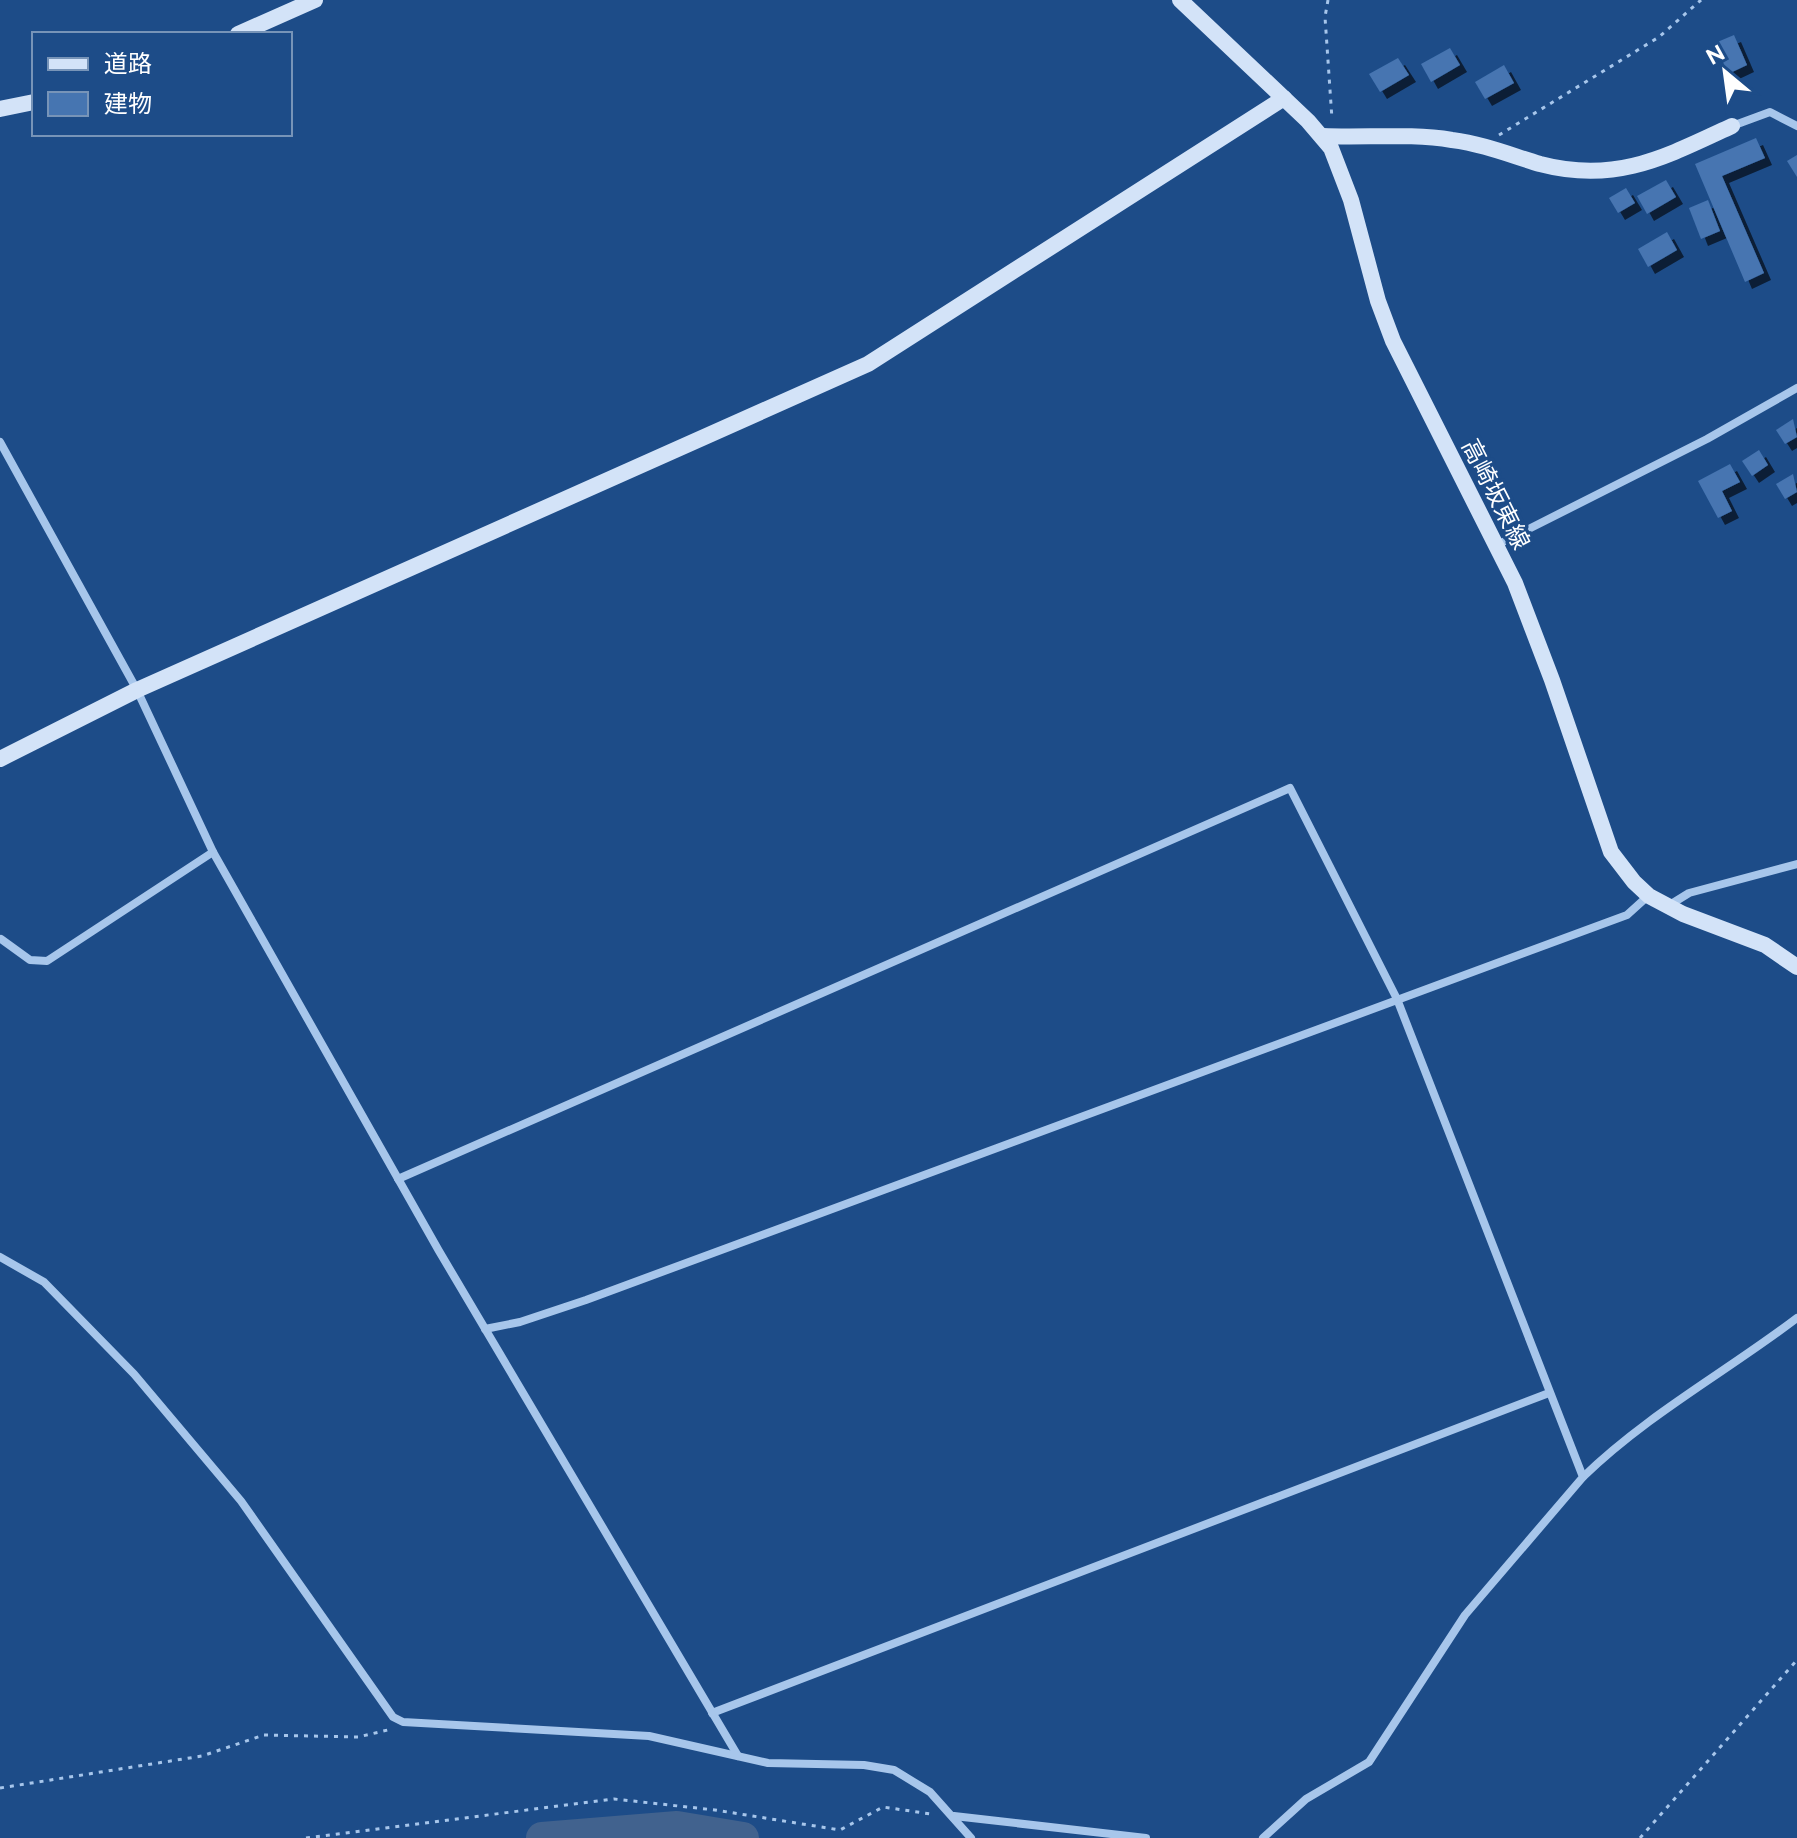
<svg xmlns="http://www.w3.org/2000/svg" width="1797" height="1838" viewBox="0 0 1797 1838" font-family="Raleway,'Noto Sans JP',sans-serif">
<defs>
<filter id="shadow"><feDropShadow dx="7" dy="7" stdDeviation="0" flood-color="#0009"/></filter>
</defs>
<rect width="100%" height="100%" fill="#1d4c88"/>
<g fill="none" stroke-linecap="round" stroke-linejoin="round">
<path stroke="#41628e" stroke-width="32" d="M542,1838L677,1827L743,1838"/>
</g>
<g fill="#4675b1" filter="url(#shadow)">
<path d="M1734,35L1747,65L1728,74L1715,43Z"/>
<path d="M1450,48L1460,65L1431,82L1421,64Z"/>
<path d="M1398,58L1409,75L1380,92L1369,74Z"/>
<path d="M1504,65L1514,83L1485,99L1475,82Z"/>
<path d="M1756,138L1765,158L1722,176L1764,273L1745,282L1695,164Z"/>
<path d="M1797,155V177L1787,161Z"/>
<path d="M1666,180L1676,197L1647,214L1637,196Z"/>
<path d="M1626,188L1635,203L1618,213L1609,198Z"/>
<path d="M1708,200L1720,231L1701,239L1689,208Z"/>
<path d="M1667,232L1677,250L1648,267L1638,249Z"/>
<path d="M1793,419L1797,437L1785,444L1776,430Z"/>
<path d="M1759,450L1768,465L1752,476L1742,461Z"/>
<path d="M1730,464L1740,482L1722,491L1732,511L1718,518L1698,481Z"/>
<path d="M1793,474L1797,492L1785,499L1776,484Z"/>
</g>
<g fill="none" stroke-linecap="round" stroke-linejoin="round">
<g stroke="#a7c6eb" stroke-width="3" stroke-dasharray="4 6" stroke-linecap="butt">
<path d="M1328,0L1325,17L1332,119"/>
<path d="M1499,135L1659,37L1701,0"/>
<path d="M0,1788L202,1756L264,1735L358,1737L392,1729"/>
<path d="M306,1838L614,1799L715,1810L840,1830L883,1807L931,1814"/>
<path d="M1640,1838L1797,1660"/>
</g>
<g stroke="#a7c6eb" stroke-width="8">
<path d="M1732,126L1770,112L1797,126"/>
<path d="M0,442L137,690L213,852L439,1251L738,1756"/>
<path d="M1497,545L1707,439L1797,388"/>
<path d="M1668,906L1689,893L1797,864"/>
<path d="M1,939L30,960L47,961L213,852"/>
<path d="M398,1179L1290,788L1397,999L1583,1477L1465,1615L1369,1762L1306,1799L1263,1838"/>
<path d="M0,1257L44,1282L134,1374L241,1501L393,1717L403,1722L649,1736L768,1763L864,1765L894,1770L930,1792L971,1838"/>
<path d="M485,1329L520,1322L586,1300L1627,915L1648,896"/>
<path d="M1583,1477C1648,1414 1726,1372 1797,1318"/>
<path d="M712,1713L1549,1393"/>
<path d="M954,1816L1146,1838"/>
</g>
<g stroke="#d3e3f8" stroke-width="16">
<path d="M1180,0L1308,121L1331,148L1351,200L1378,301L1393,341L1515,583L1552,680L1611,852L1634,882L1649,896L1683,914L1765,945L1797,967"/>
<path d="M238,34L315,0"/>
<path d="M0,109L34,102"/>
<path d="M1323,136C1365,138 1410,133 1452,140C1483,144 1510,155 1540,164C1616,184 1665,157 1732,126"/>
<path d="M0,759L137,690L868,364L1284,98"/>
</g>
</g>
<g text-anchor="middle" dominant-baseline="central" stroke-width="7" stroke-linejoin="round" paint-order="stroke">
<g font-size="24" fill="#fff" stroke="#1d4c88">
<text transform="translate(1496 494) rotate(63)">高崎坂東線</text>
</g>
</g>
<rect x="32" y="32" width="260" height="104" fill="#1d4c88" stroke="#7794b8" stroke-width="2"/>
<rect x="48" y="58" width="40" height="12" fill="#d3e3f8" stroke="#7794b8" stroke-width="2"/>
<text x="104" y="72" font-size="24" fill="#ffffff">道路</text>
<rect x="48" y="92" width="40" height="24" fill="#4675b1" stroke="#7794b8" stroke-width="2"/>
<text x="104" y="112" font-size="24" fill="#ffffff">建物</text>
<g transform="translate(1725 72) rotate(331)" stroke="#1d4c88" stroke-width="6" paint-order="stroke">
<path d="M0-6L14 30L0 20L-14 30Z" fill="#ffffff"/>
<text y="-12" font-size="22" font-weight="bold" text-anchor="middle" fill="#ffffff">N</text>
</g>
</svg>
